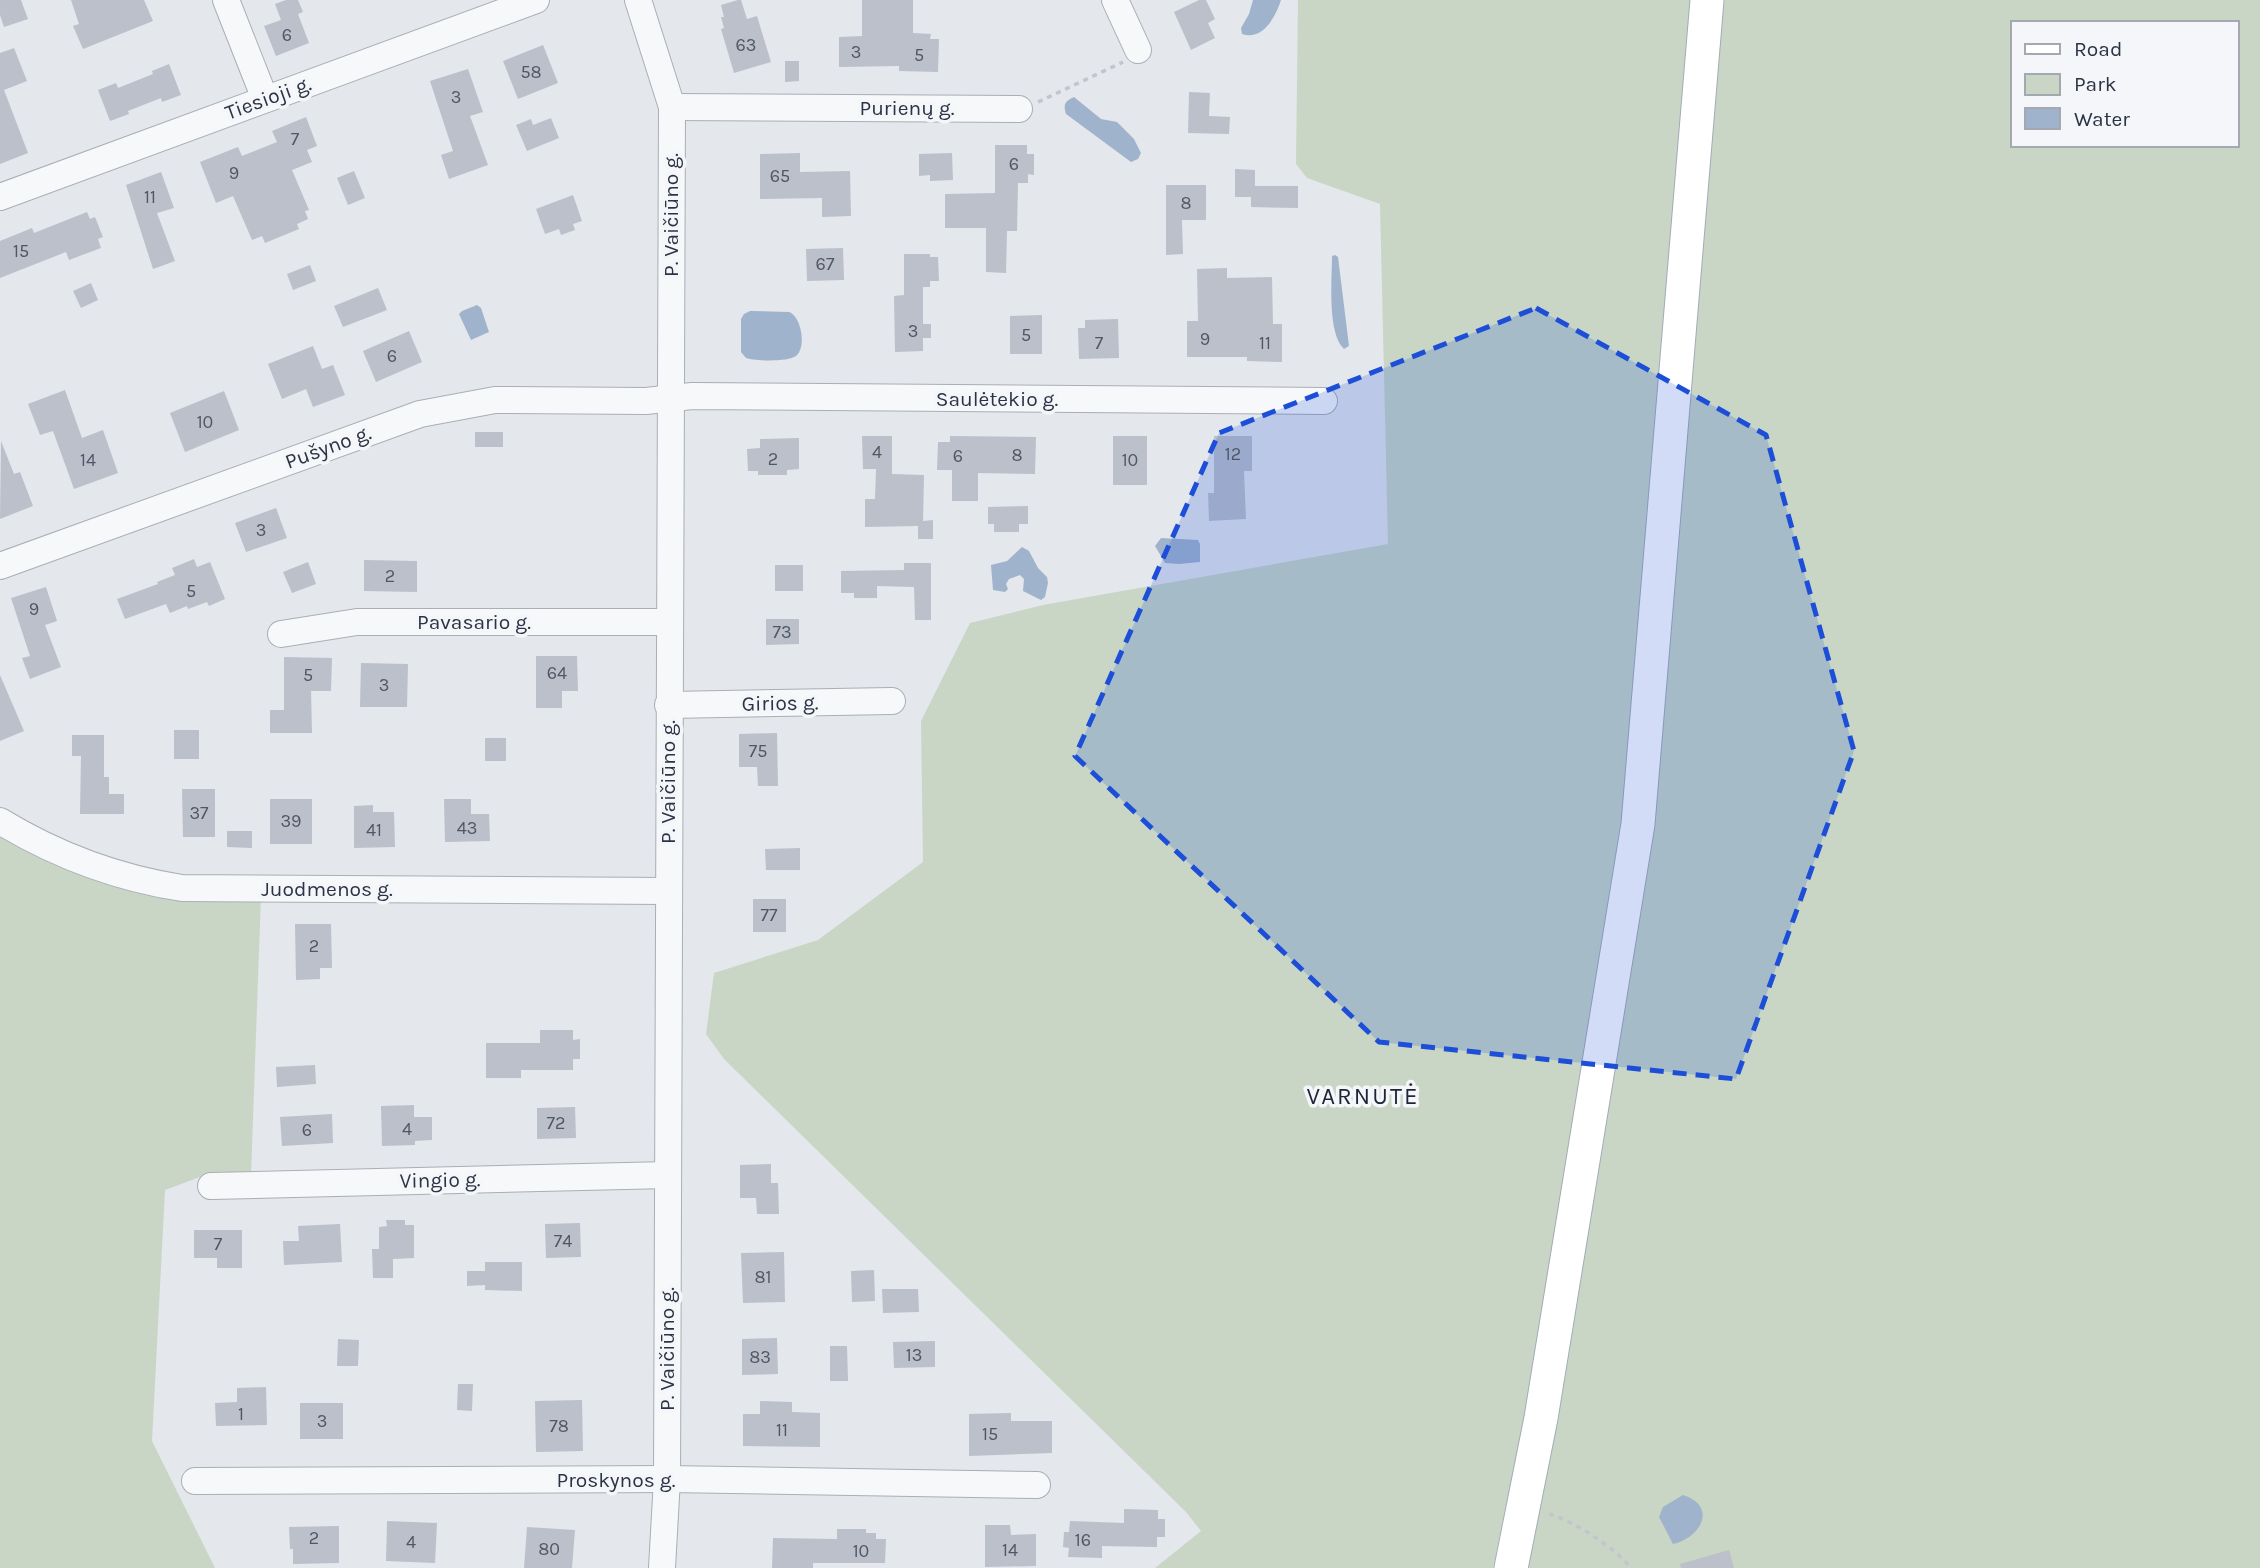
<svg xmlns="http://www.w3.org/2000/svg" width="2260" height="1568" viewBox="0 0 2260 1568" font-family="Karla,sans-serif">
<rect width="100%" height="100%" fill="#e4e7ec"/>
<g fill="#c9d6c5" fill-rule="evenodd">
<path d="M1298,0H1696L1629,781L1539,1346L1493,1568H1155L1201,1531L1186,1512L724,1059L706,1034L714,973L818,940L923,862L921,721L970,623L1043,605L1388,544L1380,204L1307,178L1296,164Z"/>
<path d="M1723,0H2260V1568H1525L1544,1477ZM2013,23H2237V145H2013Z"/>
<path d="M0,832L261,895L251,1175L208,1174L165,1190L152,1441L215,1568H0Z"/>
</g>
<g fill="#9fb4cc">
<path d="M1253,0H1281C1276,16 1263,41 1242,34L1241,28L1249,14Z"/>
<path d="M1074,97L1101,119L1117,122L1134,139L1141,153L1138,159L1131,162L1066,114C1063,104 1065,101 1074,97Z"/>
<path d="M1335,255L1338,257L1349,346L1344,349C1327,333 1332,280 1332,256Z"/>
<path d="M477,305L481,308L489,332L471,340L459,314L462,311Z"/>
<path d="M750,311L789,312C801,316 807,347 796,356C788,362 755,361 746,358L741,352V319L744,314Z"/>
<path d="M1161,538L1198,540L1200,544V562L1179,564L1165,563L1155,546Z"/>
<path d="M1022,547L1029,551L1038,568L1047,577L1048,583L1045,597L1041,600L1023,591L1024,579L1020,575L1009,579L1006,584L1008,589L1005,592L993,590L991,565L1007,561Z"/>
<path d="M1683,1495C1718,1506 1701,1538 1673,1544L1659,1517L1663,1507Z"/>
</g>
<g fill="#bbc0ca">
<path d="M0,0H21L28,19L4,27L0,15Z"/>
<path d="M71,0H144L153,21L83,49L73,26L79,24Z"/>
<path d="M286,0H298L303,12L298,14L309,43L276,56L264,26L281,20L275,4Z"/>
<path d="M738,0H741L747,19L757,16L771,62L734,73L721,29L724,28L721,17H724L721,5Z"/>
<path d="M862,0H913V33L931,34L930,39H939L938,72L899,71V66L839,67V37L862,36Z"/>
<path d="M1199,0H1206L1215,19L1208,23L1215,38L1191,50L1174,12Z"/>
<path d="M543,45L558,83L518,99L503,61Z"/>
<path d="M14,48L27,81L4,90L28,153L0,164V53Z"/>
<path d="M785,61H799V81L785,82Z"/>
<path d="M169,64L181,95L162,102L161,98L128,111L129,114L110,121L98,90L116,83L118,88L153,74L152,71Z"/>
<path d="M468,69L483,112L470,116L488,165L449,179L441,155L453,151L430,81Z"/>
<path d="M1189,92L1210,93L1209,116L1230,117L1229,134L1188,133Z"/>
<path d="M306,117L317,146L307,150L312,162L292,170L309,210L305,211L308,219L297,224L299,229L265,243L262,236L252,240L233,196L216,203L200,162L238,147L242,156L277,142L272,131Z"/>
<path d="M551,118L559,138L527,151L516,125L531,119L533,125Z"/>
<path d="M995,145H1027V154H1034V175L1028,174V183H1018L1017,231H1007L1006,273L986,272V228H945V194L995,193Z"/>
<path d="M800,153V172L850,171L851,216L822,217V198L760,199V154Z"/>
<path d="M952,153L953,180L930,181V175L919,176V154Z"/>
<path d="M1235,169L1255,170V186H1298V208L1251,207V197H1235Z"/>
<path d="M354,171L365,198L348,205L337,178Z"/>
<path d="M161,172L174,208L157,213L175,261L153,269L126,185Z"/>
<path d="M1166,185H1206V220H1182L1183,254L1166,255Z"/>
<path d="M573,195L582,221L573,224L575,230L561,235L559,229L545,234L536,209Z"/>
<path d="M87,212L90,219L95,217L103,237L98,239L101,248L69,260L66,252L0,278V241L32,228L34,233Z"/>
<path d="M843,248L844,280L807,281L806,249Z"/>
<path d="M904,254H930V257H938L939,281H930V287H923V324H931V338H923V351L895,352L894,296L904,295Z"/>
<path d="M310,265L316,281L293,290L287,274Z"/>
<path d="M1227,268V278L1272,277L1273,324H1282V362L1247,361V357H1187V321H1198L1197,269Z"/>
<path d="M91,283L98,300L81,308L73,291Z"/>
<path d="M378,288L387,310L343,327L334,306Z"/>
<path d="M1042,315V354H1010V316Z"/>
<path d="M1118,319L1119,358L1079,359L1078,328H1085V320Z"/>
<path d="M409,331L422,362L376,382L363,351Z"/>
<path d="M313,346L322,369L333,365L345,395L313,407L306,389L282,399L268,364Z"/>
<path d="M65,390L82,438L103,430L118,473L74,489L53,431L40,435L28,404Z"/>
<path d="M224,391L239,430L185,452L170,413Z"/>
<rect x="475" y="432" width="28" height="15"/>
<path d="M862,436H892V474L924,475L923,521L933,520V539H918V526L865,527V499H875L876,469H863Z"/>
<path d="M950,436L1036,437L1035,474L978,473V501H952V470H937L938,442H950Z"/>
<rect x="1113" y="436" width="34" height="49"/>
<path d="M1214,436H1252V471H1244L1246,519L1209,521L1208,493H1214Z"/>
<path d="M799,438V469L787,470V475H758V471H748L747,449L760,448V439Z"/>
<path d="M1,441L14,474L20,472L33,506L0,519Z"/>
<path d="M1028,506V524H1019V532H994V524H988V507Z"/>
<path d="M276,508L287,538L246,552L235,523Z"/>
<path d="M194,559L197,567L210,562L225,599L209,606L207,602L188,609L187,606L170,613L166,604L125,619L117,599L158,584L157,582L175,575L172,568Z"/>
<path d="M364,560L417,561V592L364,591Z"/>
<path d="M308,562L316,584L292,593L283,572Z"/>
<path d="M904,563H931V620H915L914,587L877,586V598H854V593H841V571L904,570Z"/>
<rect x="775" y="565" width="28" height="26"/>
<path d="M46,587L57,621L45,625L61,667L30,679L22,658L30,656L11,598Z"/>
<path d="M766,619H799V644L766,645Z"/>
<path d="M536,656H577L578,691H562V708H536Z"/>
<path d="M284,657L332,658L331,691H311L312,733H270V710H284Z"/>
<path d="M361,663L408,664L407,707H360Z"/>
<path d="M0,675L24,731L0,741Z"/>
<rect x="174" y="730" width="25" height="29"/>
<path d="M777,733L778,786H758L757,767H739V734Z"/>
<path d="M72,735H104V777H109V794H124V814H80L81,756H72Z"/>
<rect x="485" y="738" width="21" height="23"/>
<path d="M182,789H215V837H183Z"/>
<rect x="270" y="799" width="42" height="45"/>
<path d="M444,799H471V814H489L490,841L445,842Z"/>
<path d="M373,805V812H394L395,847L354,848V806Z"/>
<path d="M227,831H252V848L227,847Z"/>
<path d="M800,848V870H766L765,849Z"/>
<rect x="753" y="899" width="33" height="33"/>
<path d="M295,924H331L332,968H320V979L296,980Z"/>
<path d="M540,1030H573V1040L580,1039V1059H573V1070H521V1078H486V1043H540Z"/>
<path d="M315,1065L316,1084L277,1087L276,1067Z"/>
<path d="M414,1105V1117H432V1140L415,1141V1145L382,1146L381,1106Z"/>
<path d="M575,1107L576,1138L537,1139V1108Z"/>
<path d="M332,1114L333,1143L282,1146L280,1117Z"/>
<path d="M771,1164V1183H778L779,1214H757L756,1198H740V1165Z"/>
<path d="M386,1220H405V1225H414V1258L393,1259V1278H373L372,1249H379V1227L387,1226Z"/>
<path d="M580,1223L581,1257L546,1258L545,1224Z"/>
<path d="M340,1224L342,1262L284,1265L283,1241H299L298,1226Z"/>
<path d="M194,1230H242V1268H217V1258H194Z"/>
<path d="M784,1252L785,1302L743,1303L741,1253Z"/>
<path d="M485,1262H522V1291L485,1290V1285L467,1286V1271H485Z"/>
<path d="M874,1270L875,1301L852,1302L851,1271Z"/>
<path d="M882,1289H918L919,1312L883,1313Z"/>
<path d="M777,1338L778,1374L742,1375V1339Z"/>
<path d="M338,1339L359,1340L358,1366H337Z"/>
<path d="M935,1341V1367L894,1368L893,1342Z"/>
<path d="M830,1346H847L848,1381H830Z"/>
<path d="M458,1384H473L472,1411L457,1410Z"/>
<path d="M266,1387L267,1425L216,1426L215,1403L237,1402V1388Z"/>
<path d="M582,1400L583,1451L536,1452L535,1401Z"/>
<path d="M760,1401L792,1402V1412L820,1413V1447L743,1446V1414H760Z"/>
<rect x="300" y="1403" width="43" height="36"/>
<path d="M1011,1413V1421H1052V1453L969,1456V1414Z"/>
<path d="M1124,1509L1158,1510V1519H1165V1537H1157V1547L1102,1546V1558L1068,1557L1069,1548L1063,1547L1064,1532H1069L1070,1521L1124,1523Z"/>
<path d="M387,1521L437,1523L435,1563L386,1561Z"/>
<path d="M985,1525H1010L1011,1535L1036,1534V1566L985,1567Z"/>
<path d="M339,1526V1563L293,1564V1549H290L289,1527Z"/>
<path d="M527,1527L575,1530L572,1568H524Z"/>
<path d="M837,1529H866V1533H876V1539H886L885,1563H813V1568H772L773,1538L837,1539Z"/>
<path d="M1729,1550L1734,1568H1681L1680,1564Z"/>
</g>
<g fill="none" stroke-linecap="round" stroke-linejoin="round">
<defs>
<g id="minor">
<path d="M226,0L265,99"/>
<path d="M638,0L672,107L667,1479L662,1568"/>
<path d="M1115,0L1138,50"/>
<path d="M672,107L1019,109"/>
<path d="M0,197L536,0"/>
<path d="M0,566L420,414L495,400L646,401L692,396L1324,401"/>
<path d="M281,634L357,622H668"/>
<path d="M668,705L892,701"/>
<path d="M0,821C56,855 118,878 182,888L668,891"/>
<path d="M211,1186L668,1175"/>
<path d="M195,1481L667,1479L1037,1485"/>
</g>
<path id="major" d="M1511,1568L1541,1418L1638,824L1707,0"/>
</defs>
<use href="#minor" stroke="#a9aeb7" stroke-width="28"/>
<use href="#major" stroke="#a3abb8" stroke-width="35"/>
<g stroke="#c2c5cb" stroke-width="3.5" stroke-dasharray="5 5" stroke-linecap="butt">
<path d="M1038,102L1123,62"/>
<path d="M1549,1514C1574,1521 1614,1547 1631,1568"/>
</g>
<use href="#minor" stroke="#f7f8fa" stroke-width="26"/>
<use href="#major" stroke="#fff" stroke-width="33"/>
</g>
<path fill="#1d4ed8" fill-opacity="0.2" stroke="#1d4ed8" stroke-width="5" stroke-dasharray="14 9" stroke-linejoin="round" d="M1536,308L1766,435L1854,751L1736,1079L1379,1042L1075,756L1219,433Z"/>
<g text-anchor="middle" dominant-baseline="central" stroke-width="7" stroke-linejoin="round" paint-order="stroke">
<g font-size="18" fill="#4f5766">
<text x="287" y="35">6</text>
<text x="746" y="45">63</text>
<text x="856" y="52">3</text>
<text x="919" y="55">5</text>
<text x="531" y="72">58</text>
<text x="456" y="97">3</text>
<text x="295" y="139">7</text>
<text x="1014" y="164">6</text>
<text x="234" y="173">9</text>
<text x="780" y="176">65</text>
<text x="150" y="197">11</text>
<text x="1186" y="203">8</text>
<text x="21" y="251">15</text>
<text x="825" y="264">67</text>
<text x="913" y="331">3</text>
<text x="1026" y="335">5</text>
<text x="1205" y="339">9</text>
<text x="1099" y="343">7</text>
<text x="1265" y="343">11</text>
<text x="392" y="356">6</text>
<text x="205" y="422">10</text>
<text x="877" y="452">4</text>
<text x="1233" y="454">12</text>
<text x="1017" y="455">8</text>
<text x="958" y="456">6</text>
<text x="773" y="459">2</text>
<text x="88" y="460">14</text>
<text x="1130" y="460">10</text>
<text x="261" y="530">3</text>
<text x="390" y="576">2</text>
<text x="191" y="591">5</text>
<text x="34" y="609">9</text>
<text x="782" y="632">73</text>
<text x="557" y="673">64</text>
<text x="308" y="675">5</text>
<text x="384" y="685">3</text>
<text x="758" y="751">75</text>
<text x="199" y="813">37</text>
<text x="291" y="821">39</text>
<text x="467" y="828">43</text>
<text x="374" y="830">41</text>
<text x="769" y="915">77</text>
<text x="314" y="946">2</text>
<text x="556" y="1123">72</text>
<text x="407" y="1129">4</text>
<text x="307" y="1130">6</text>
<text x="563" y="1241">74</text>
<text x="218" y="1244">7</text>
<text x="763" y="1277">81</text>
<text x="914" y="1355">13</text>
<text x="760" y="1357">83</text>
<text x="241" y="1414">1</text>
<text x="322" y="1421">3</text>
<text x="559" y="1426">78</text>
<text x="782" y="1430">11</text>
<text x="990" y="1434">15</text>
<text x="314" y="1538">2</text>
<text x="1083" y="1540">16</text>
<text x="411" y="1542">4</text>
<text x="549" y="1549">80</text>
<text x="1010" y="1550">14</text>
<text x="861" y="1551">10</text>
</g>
<g font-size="21" fill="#2b3445" stroke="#f4f6f9">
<text transform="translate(268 98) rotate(-20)">Tiesioji g.</text>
<text x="907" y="108">Purienų g.</text>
<text transform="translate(671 215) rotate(-90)">P. Vaičiūno g.</text>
<text x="997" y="399">Saulėtekio g.</text>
<text transform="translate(328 447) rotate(-20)">Pušyno g.</text>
<text x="474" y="622">Pavasario g.</text>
<text transform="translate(780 703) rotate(-1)">Girios g.</text>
<text transform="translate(668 782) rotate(-90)">P. Vaičiūno g.</text>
<text x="327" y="889">Juodmenos g.</text>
<text transform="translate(440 1180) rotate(-1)">Vingio g.</text>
<text transform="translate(667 1349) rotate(-90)">P. Vaičiūno g.</text>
<text x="616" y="1480">Proskynos g.</text>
</g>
<g font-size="24" letter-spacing="2" fill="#1d2536" stroke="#f4f6f9">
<text x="1363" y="1096">VARNUTĖ</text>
</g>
</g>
<rect x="2011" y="21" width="228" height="126" fill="#f4f6f9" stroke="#a4a8b1" stroke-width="2"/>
<rect x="2025" y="44" width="35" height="10" fill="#ffffff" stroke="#a4a8b1" stroke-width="2"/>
<text x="2074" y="56" font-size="21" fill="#2b3445">Road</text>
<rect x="2025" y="74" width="35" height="21" fill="#c9d6c5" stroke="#a4a8b1" stroke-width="2"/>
<text x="2074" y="91" font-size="21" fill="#2b3445">Park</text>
<rect x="2025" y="108" width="35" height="21" fill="#9fb4cc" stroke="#a4a8b1" stroke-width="2"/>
<text x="2074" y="126" font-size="21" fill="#2b3445">Water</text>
</svg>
